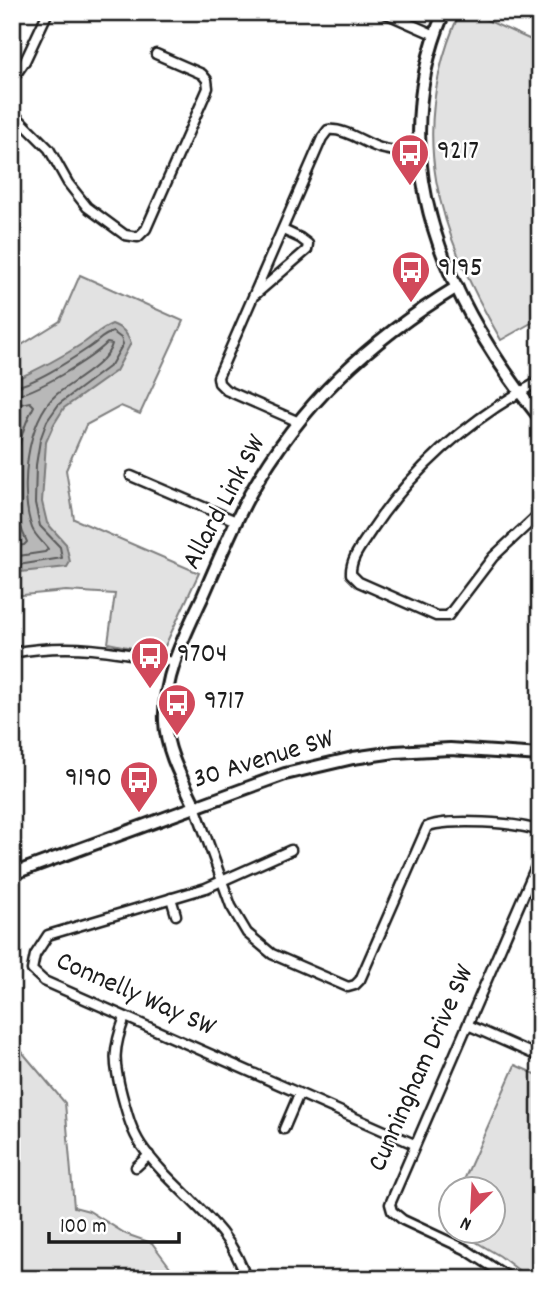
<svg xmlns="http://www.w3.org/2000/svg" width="552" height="1291" viewBox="0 0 552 1291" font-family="Dekko,sans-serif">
<rect width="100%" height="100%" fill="#fff"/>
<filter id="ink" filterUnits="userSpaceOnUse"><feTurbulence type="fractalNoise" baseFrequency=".0143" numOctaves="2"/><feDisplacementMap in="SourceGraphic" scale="14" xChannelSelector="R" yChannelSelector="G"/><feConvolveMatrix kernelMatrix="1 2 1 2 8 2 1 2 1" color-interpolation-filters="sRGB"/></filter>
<g filter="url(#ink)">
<g fill="#e2e2e2" stroke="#7f7f7f" stroke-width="2">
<path d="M460,12H469L540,44V318L501,340C438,232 405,133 460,12Z"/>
<path d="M80,275L183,321L140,414L121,406L86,425L66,470L74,519L199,573L165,646L156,653L108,643L115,594L66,591L12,596V351L60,321Z"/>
<path d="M12,1040L65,1103L74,1207L89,1211L126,1234L152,1243L179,1279H12Z"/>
<path d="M515,1065L540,1076V1279H530L500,1256L459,1232H492V1190L460,1189Z"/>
</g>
<path fill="#b8b8b8" stroke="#7a7a7a" stroke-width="2" d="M112,324C124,329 126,332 131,343L116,371L64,408L54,424L46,442L42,502L47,523L66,544L70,562L67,567L12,573V381C37,370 62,357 85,342C95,335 100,329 112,324Z"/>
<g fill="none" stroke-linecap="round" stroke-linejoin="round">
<g stroke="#5a5a5a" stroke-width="2">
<path d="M12,387C34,385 72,359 90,347C99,341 102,335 113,332L121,338L123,344L111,365L59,404L47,421L40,440L36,465L35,503L40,526L60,547L62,558L12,566"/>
<path d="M12,396C34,394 91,359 107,343L112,344C108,363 72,382 57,394C26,419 19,492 32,528C35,536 43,542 48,549L45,552L12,557"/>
<path d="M12,406L30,402L34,406C13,445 7,501 27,542L24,545L12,547"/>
</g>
<path stroke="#7a7a7a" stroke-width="2.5" d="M12,1125L17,1200L12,1218"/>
<defs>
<g id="street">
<path d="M383,12L435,35"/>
<path d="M12,80L25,61L48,12"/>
<path d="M12,112L49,149L68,183L87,207L125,235L138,237L146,229L208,88L207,80L202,74L156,54"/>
<path d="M256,294L307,250L308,244L300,238L283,230"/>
<path d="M540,381C472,417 414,467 371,531C363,544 350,558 351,574L359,582L436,616H448L493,557L540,513"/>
<path d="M299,422L226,390L219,383L218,377L322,138L328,130C345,128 364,143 380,148C393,152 406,152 419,153"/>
<path d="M131,476L236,521"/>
<path d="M12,653C71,642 116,651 174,662"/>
<path d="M195,806L231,906L247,933L272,954L348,987L355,985L360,980L427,827C442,818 525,822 540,832"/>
<path d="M291,850L206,888L48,935L35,955L32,970L44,981L414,1144"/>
<path d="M171,898L176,915"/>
<path d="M125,1017C113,1049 113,1062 122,1095C127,1113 131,1130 141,1145C173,1192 230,1222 246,1279"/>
<path d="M468,1025L540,1057"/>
<path d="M284,1129L299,1094"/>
<path d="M136,1167L149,1155"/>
<path d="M511,1279L465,1249L403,1220L392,1211L390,1204L540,857"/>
</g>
<g id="secondary">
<path d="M444,12C381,160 446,301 540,418"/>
<path d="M195,806C182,779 166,751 165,721C163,676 185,635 203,596C218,562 232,527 250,494C301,403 369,341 457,287"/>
<path d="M12,874L285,774L353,758L395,752L450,749L540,755"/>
</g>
</defs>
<use href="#street" stroke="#1c1c1c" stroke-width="13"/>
<use href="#secondary" stroke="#1c1c1c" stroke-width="16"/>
<use href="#street" stroke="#fff" stroke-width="8"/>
<use href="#secondary" stroke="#fff" stroke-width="10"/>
</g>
</g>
<defs>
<symbol id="bus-pin" viewBox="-11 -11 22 30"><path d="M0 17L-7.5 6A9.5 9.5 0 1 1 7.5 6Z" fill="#d1495b" stroke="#fff"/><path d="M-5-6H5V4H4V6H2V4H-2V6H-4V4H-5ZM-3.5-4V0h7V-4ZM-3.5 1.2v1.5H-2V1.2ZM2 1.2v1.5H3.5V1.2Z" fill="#fff"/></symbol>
</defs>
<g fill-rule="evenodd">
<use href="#bus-pin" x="388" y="131" width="44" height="60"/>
<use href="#bus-pin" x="389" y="248" width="44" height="60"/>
<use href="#bus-pin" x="128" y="634" width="44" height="60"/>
<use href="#bus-pin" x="155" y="681" width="44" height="60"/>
<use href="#bus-pin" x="117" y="758" width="44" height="60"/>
</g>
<g text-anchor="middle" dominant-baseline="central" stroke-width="5" stroke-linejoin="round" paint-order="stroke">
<g font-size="28" fill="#1c1c1c" stroke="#fff" text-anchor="start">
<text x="437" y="153">9217</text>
<text x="438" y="270">9195</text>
<text x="177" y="656">9704</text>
<text x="204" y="703">9717</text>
<text x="112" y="780" text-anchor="end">9190</text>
</g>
<g font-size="28" fill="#1c1c1c" stroke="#fff">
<text transform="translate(226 503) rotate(-62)">Allard Link SW</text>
<text transform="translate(264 761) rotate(-17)">30 Avenue SW</text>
<text transform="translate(135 996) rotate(24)">Connelly Way SW</text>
<text transform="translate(423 1069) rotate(-66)">Cunningham Drive SW</text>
</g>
</g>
<rect width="552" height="1291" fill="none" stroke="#fff" stroke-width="42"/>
<rect x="21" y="21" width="510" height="1249" fill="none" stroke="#1c1c1c" stroke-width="2.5" filter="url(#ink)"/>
<g transform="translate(472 1210) rotate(204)"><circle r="33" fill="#ffffff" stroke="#a4a4a4" stroke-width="2"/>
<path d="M0-5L12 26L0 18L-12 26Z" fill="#d1495b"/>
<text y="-10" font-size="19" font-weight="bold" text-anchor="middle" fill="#1c1c1c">N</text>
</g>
<path d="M49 1232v10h130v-10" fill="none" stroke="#1c1c1c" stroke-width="3.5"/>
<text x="60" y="1232" font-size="21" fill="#1c1c1c" stroke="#ffffff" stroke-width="5" paint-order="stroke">100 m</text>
</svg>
